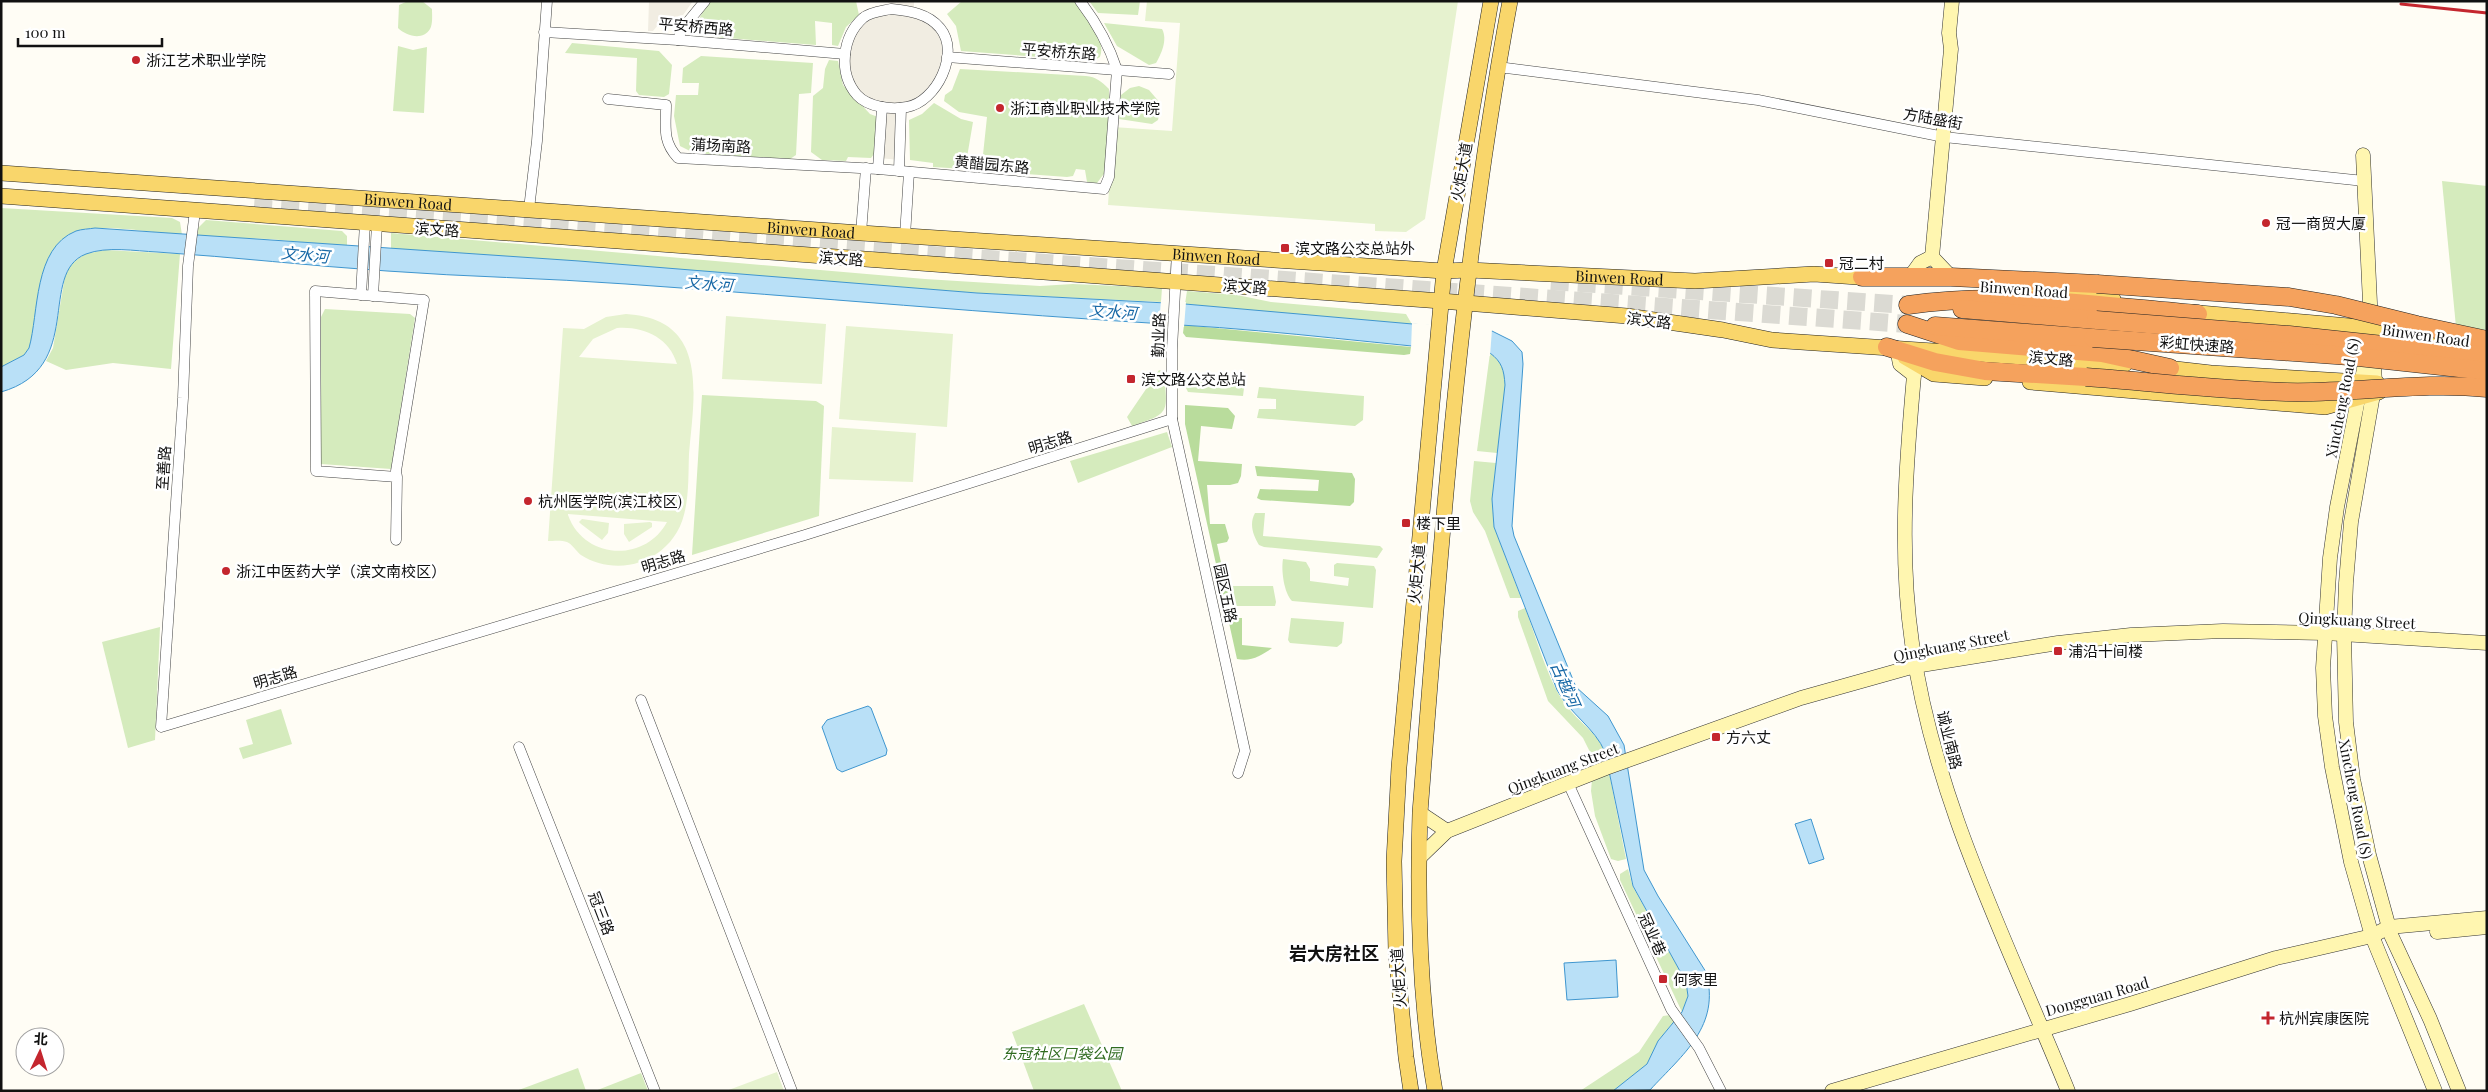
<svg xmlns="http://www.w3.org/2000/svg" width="2488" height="1092" viewBox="0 0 2488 1092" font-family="'Playfair Display','Noto Sans SC',serif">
<rect width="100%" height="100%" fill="#fffdf5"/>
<g fill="#d5ebbd">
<path d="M408,1H422L432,9C432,15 433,24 430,29C423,41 406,36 398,28L399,5Z"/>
<path d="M709,1H856L859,15L846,27L838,46L832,45V23L815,21L816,45L715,37L700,29L699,19Z"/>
<path d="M962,1H1075C1085,17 1107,38 1100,57L1093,61L961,51L956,26L947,14Z"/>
<path d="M1089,1H1140L1138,15L1098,13Z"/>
<path d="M1104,23L1162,29C1168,40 1161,54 1156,63L1149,65L1117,46Z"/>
<path d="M572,43L659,51L672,65L669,94L664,97L639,95L636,91L637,58L565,53Z"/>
<path d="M398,46L413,50L427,47L424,113L393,111Z"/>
<path d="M701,56L813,63L811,93L799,94L796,155L790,159L706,154L702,150L701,140H695L694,153L680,146L674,116L676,95H698L699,83H682L683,68Z"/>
<path d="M829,60L838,61L843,85L870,114L878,117L874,154L871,158L848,157L846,161L822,160L811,152L813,96L823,88L825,69Z"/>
<path d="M960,69L1086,76C1096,77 1101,81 1109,89V99L1106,171L1097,183L1087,182L1085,170L1076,169L1073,176L1067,177L986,171L982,164L987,117L959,112L944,101L945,95L952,90Z"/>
<path d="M1139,86L1149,90L1161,104L1158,120L1152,124L1119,119L1121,95L1130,88Z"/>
<path d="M934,103L961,119L973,122L965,169L933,167V163L910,160L909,120L922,114Z"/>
<path d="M2442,181L2487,186V330L2456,327Z"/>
<path d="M1,208L172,218L180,222L182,235C156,233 100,223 77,231C67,234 60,244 53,251L29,349L24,355L1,367Z"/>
<path d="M206,220L342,231L347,236V246L269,239L198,237V228Z"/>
<path d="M391,233L925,279L1040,286L1073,284L1162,288L1161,302L977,293L391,249Z"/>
<path d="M105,250L180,254L171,369L113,363L66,370L46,361L53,348L65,276L71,264L85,254Z"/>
<path d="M1187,291L1237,295L1271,302L1406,314L1413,326L1185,304Z"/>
<path d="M325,309L410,314L415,318L391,469L321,464V317Z"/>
<path d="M1490,353C1495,357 1500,361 1503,367C1510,383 1500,434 1497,453L1477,451Z"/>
<path d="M1159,370L1164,372C1167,412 1172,413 1132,426L1127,417Z"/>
<path d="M1187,375L1245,380L1243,396L1188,392L1186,388Z"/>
<path d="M1259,387L1364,396L1363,420L1355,426L1257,418L1259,409H1276V399L1257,398Z"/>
<path d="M702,395L816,401L824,406L819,516L692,555Z"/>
<path d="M1167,432L1172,447L1078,483L1070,461Z"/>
<path d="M1474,461L1496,463L1492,499L1494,527L1521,598H1510L1485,531L1473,512L1470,501Z"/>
<path d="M1255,513H1265L1263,536L1380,546L1383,549L1377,558L1264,547L1259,545C1253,535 1249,524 1255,513Z"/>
<path d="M1283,559L1306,562L1310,569V581L1348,586L1349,578L1334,576V565L1337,563L1374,566L1376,570L1373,608L1292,601C1284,593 1281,570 1283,559Z"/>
<path d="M1226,586H1273L1276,602L1275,606H1230Z"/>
<path d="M1525,608C1536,636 1548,682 1566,705C1579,723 1597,732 1605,752L1626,859L1618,861L1611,859L1595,816L1591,791L1593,767L1590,752L1583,738L1548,701L1518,617V611Z"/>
<path d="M1291,618L1344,622L1342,643L1337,647L1290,643L1288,640Z"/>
<path d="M160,627L155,740L128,748L102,642Z"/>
<path d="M281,709L292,744L243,759L239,748L253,744L246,720Z"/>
<path d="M1628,869L1633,887L1686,982L1688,996L1682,1012L1620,880V874Z"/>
<path d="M1084,1004L1122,1091H1034L1012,1032Z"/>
<path d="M1670,1015L1675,1020L1658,1041L1647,1064L1613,1091H1580L1639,1052L1663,1016Z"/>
<path d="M578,1068L586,1091H516Z"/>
<path d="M641,1073L648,1091H595Z"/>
</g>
<g fill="#b9dc9c">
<path d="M1184,325L1411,347L1410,354L1404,355L1186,337L1183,333Z"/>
<path d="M1185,405L1228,408L1235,416L1232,429L1201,426L1198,461L1242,464L1241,476L1238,483L1230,485H1207L1210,524H1225L1229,538L1227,542L1217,544L1233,618H1242V645L1272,648C1261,656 1251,662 1237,659L1185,424Z"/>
<path d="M1255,466L1352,473L1355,479L1354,502L1350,506L1261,500L1257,498L1260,489L1318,491L1319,480L1257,476Z"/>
</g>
<g fill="#e6f2cf" fill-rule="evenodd">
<path d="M1147,1H1458L1425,219L1406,232L1375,231V224L1108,205L1113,127L1172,131L1180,23L1145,21Z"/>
<path d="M626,314C710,319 694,395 689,454C688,479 690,510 677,532C669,546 655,557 640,562C621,569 598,566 581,555C576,551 572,544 567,542C562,540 553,541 548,541L563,328L584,329L606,317ZM617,328C643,326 669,337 677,364L579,357L593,339ZM568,515V514L667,522C645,563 584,560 568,515Z"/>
<path d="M726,316L826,324L822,384L722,379Z"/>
<path d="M846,326L953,334L947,427L839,419Z"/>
<path d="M832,427L916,433L913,482L829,479Z"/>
<path d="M582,519L609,523L608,533L602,540L581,524L579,522Z"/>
<path d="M650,522L652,523V527L629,542L624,534V524Z"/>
<path d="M777,1072L784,1091H726Z"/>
</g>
<g fill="#f1ede2">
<path d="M649,1H693L683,15L662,20L653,31H648Z"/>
<path d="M888,1H914V12L931,21L947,51L936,87L905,107L900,160L879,158L882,107L873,104L851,84L848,39L864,17L887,10Z"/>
</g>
<g fill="#b9e0f7" stroke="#3f96cf">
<path d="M95,228L579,261L977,293L1185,304L1492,331L1512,341L1522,352L1523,364L1512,526L1514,536L1576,687L1608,716L1624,745L1644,870L1658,896L1706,972C1721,1026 1683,1054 1650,1090L1613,1091L1647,1064L1658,1041L1682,1012L1688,996L1686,982L1633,886L1605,752C1595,728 1570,714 1557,690L1494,527L1492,499L1505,385C1504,370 1502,362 1490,353C1387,345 1284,331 1181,325C996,314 811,297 626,284C546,278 467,277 387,271C311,266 234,257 157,252C135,251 107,246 86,254C37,273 86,368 1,392V367L24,355L29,348C39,313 33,248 76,231C82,229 89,229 95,228Z"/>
<path d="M868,706L871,708L887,750L886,755L842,772L837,769L822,727L827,720Z"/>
<path d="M1811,819L1824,859L1809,864L1795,824Z"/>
<path d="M1616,960L1618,997L1567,1000L1564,963Z"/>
</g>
<g fill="#fffdf5">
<path d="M1161,300L1186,302L1184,327L1159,326Z"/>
<path d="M1412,323L1492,329L1490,356L1411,349Z"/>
</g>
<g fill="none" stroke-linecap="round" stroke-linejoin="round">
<g stroke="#dbdad3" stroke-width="18" stroke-dasharray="18 9" stroke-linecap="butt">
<path d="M254,207L1907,324"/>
<path d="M1551,281L1908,305"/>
</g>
<defs>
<g id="street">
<path d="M891,9C909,11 928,13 940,28C961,53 936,102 907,107C891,110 868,107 857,95C838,73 842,37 863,18C870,12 882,11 891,9Z"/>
<path d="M544,32L678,40L845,54"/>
<path d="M678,40L682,29L705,1"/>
<path d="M947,57L1169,74"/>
<path d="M1498,67L1758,100L1944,137L2364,181"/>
<path d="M608,99L666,105C666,127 662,141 678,158L878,169L1104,189L1109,177L1117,70C1109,45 1096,22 1080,1"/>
<path d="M878,169L882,107"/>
<path d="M899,171L901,108"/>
<path d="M529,209L537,141L547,1"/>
<path d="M195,211L188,266L183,398L161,727L805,535L1172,419"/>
<path d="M861,233L866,168"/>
<path d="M905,236L909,172"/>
<path d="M1177,253L1172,349V419L1245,751L1238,773"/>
<path d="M361,295L365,223"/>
<path d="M373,296L377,224"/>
<path d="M396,540L397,477L396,471L424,300L315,291L316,471L397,477"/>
<path d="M641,700L792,1091"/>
<path d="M519,747L655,1091"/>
<path d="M1568,783L1671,1009L1699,1048L1721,1091"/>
</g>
<g id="secondary">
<path d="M2363,155L2371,324"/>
<path d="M1910,277L1920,263L1932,257"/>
<path d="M1951,277L1932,257L1951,49L1949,33L1952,1"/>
<path d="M2373,350L2375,383L2351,522L2346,583L2344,635L2346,722L2353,779L2369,855L2391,935L2430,1019L2459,1091"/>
<path d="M2367,353L2337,507L2330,558L2323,668L2325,716L2332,767L2351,862L2372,936L2435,1091"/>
<path d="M1898,354L1900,364L1914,375"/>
<path d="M1914,375C1906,465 1899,553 1912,643C1934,801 2009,945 2068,1091"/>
<path d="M1420,813L1447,831"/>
<path d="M1419,858L1447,831L1606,768L1801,698L1915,666L2058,643L2131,635L2223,631L2325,633L2487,643"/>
<path d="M2437,932L2487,927"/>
<path d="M1832,1091L2130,1004L2276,958L2372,936L2389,927L2487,918"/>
</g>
<g id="primary">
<path id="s1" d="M1,173L861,233L1444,271L1469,270L1695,281L1814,274L1872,278"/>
<path d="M1,196L1441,301L1627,316L1723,330L1772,340L2125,364"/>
<path d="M2024,289L2075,292L2113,299"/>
<path d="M2188,312L2372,328L2438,337"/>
<path d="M1905,357L1934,374L1985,378"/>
<path d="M2158,367L2211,373L2377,383"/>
<path d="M2030,382L2325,407L2379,392"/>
<path d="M1411,1091L1406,1057L1396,952L1394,861L1399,767L1444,271L1491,1"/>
<path d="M1435,1091C1419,999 1417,906 1420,813C1441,542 1460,269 1510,1"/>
</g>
<g id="highway">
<path d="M1862,277H1951L2097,284"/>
<path d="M1908,305C2003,291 2102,306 2198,314"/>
<path d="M1962,309L2096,320"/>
<path d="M1907,324L1959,341L2102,353L2170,368"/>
<path d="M1935,326L2093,338"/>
<path d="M1887,347L1935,362L1985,371L2086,377"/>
</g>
</defs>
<use href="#street" stroke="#444" stroke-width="11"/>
<use href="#secondary" stroke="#333" stroke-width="15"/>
<use href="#primary" stroke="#222" stroke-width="16"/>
<use href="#highway" stroke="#222" stroke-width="19"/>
<use href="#street" stroke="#fff" stroke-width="10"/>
<use href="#secondary" stroke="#fff6b0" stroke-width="14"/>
<use href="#primary" stroke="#f9d66b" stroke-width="15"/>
<use href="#highway" stroke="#f5a25d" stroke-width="18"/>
<path stroke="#c4262e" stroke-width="3" d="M2401,4L2487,13"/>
<defs>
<g id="highway-bridge">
<path d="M2097,284L2289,297L2336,305L2417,325L2487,340"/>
<path d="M2096,320L2289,335L2487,356"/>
<path d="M2093,338L2349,356L2487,371"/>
<path d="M2086,377C2153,382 2220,390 2286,392C2353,394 2420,381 2487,388"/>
</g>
</defs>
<use href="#highway-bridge" stroke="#222" stroke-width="19" stroke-linecap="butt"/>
<use href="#highway-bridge" stroke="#f5a25d" stroke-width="18"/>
</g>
<g fill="#c4262e" stroke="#fff" stroke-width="2">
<circle cx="136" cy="60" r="5"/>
<circle cx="1000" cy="108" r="5"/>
<circle cx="2266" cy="223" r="5"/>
<rect x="1280" y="243" width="10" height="10" rx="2.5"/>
<rect x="1824" y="258" width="10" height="10" rx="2.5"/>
<rect x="1126" y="374" width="10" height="10" rx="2.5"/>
<circle cx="528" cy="501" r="5"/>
<rect x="1401" y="518" width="10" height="10" rx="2.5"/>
<circle cx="226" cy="571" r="5"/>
<rect x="2053" y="646" width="10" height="10" rx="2.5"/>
<rect x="1711" y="732" width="10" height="10" rx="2.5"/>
<rect x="1658" y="974" width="10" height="10" rx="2.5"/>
<path d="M2265.5 1010.5h5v5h5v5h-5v5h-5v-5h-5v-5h5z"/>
</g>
<g text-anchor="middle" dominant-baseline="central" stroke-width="5" stroke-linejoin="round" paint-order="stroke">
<g font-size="15" fill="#111" stroke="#fff">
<text transform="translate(696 26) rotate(5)">平安桥西路</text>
<text transform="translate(1059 51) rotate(4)">平安桥东路</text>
<text transform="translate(1933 118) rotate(10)">方陆盛街</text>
<text transform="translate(721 145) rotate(3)">蒲场南路</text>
<text transform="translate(992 164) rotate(5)">黄醋园东路</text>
<text transform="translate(1461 172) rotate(-80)">火炬大道</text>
<text stroke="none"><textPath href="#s1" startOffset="408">Binwen Road</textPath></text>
<text transform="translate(437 229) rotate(4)">滨文路</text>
<text stroke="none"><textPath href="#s1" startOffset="812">Binwen Road</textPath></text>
<text stroke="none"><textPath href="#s1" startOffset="1218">Binwen Road</textPath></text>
<text transform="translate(841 258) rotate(4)">滨文路</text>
<text stroke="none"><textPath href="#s1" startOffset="1622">Binwen Road</textPath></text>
<text transform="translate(1245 286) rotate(4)">滨文路</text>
<text transform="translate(2024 289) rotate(4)">Binwen Road</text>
<text transform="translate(1649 320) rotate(7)">滨文路</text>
<text transform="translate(1158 335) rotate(-88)">勤业路</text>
<text transform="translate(2426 335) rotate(8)">Binwen Road</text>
<text transform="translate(2197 344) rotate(4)">彩虹快速路</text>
<text transform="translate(2051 358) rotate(5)">滨文路</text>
<text transform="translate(2342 398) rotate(-79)">Xincheng Road (S)</text>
<text transform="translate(1050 442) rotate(-17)">明志路</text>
<text transform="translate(163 468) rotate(-86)">至善路</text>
<text transform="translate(663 561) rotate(-17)">明志路</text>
<text transform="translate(1416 574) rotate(-85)">火炬大道</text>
<text transform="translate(1226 593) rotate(78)">园区五路</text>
<text transform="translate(2357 620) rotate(3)">Qingkuang Street</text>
<text transform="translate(1951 645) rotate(-11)">Qingkuang Street</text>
<text transform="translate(275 677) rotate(-17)">明志路</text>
<text transform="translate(1950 740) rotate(76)">诚业南路</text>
<text transform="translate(1563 768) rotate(-21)">Qingkuang Street</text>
<text transform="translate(2356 799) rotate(79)">Xincheng Road (S)</text>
<text transform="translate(602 913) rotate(69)">冠三路</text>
<text transform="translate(1653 934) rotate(66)">冠业巷</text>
<text transform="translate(1398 978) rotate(-94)">火炬大道</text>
<text transform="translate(2097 996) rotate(-16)">Dongguan Road</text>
</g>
<g font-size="15" fill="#111" stroke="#fff" text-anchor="start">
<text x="146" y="60">浙江艺术职业学院</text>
<text x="1010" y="108">浙江商业职业技术学院</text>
<text x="2276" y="223">冠一商贸大厦</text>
<text x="1295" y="248">滨文路公交总站外</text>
<text x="1839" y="263">冠二村</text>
<text x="1141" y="379">滨文路公交总站</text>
<text x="538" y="501">杭州医学院(滨江校区)</text>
<text x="1416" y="523">楼下里</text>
<text x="236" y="571">浙江中医药大学（滨文南校区）</text>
<text x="2068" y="651">浦沿十间楼</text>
<text x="1726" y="737">方六丈</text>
<text x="1673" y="979">何家里</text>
<text x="2279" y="1018">杭州宾康医院</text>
</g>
<g font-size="15" font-style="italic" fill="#2f6b1f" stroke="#fff">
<text x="1062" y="1053">东冠社区口袋公园</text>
</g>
<g font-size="16" font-style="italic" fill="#1768a6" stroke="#fff">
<text transform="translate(305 254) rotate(5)">文水河</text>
<text transform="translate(709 283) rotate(4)">文水河</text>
<text transform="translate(1113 311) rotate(4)">文水河</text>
<text transform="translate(1566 684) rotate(66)">古越河</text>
</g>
<g font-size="18" font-weight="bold" fill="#111" stroke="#fff">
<text x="1334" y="953">岩大房社区</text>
</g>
</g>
<rect width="2488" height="1092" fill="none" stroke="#111111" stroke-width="5"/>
<g transform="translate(40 1052) rotate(4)"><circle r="24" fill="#ffffff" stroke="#a0a0a0"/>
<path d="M0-4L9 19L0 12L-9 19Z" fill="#c4262e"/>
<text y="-8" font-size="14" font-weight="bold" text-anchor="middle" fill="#111111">北</text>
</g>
<path d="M18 38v8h144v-8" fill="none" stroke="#111111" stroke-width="2.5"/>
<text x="25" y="38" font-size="15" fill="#111111" stroke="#ffffff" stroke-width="4" paint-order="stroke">100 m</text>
</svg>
